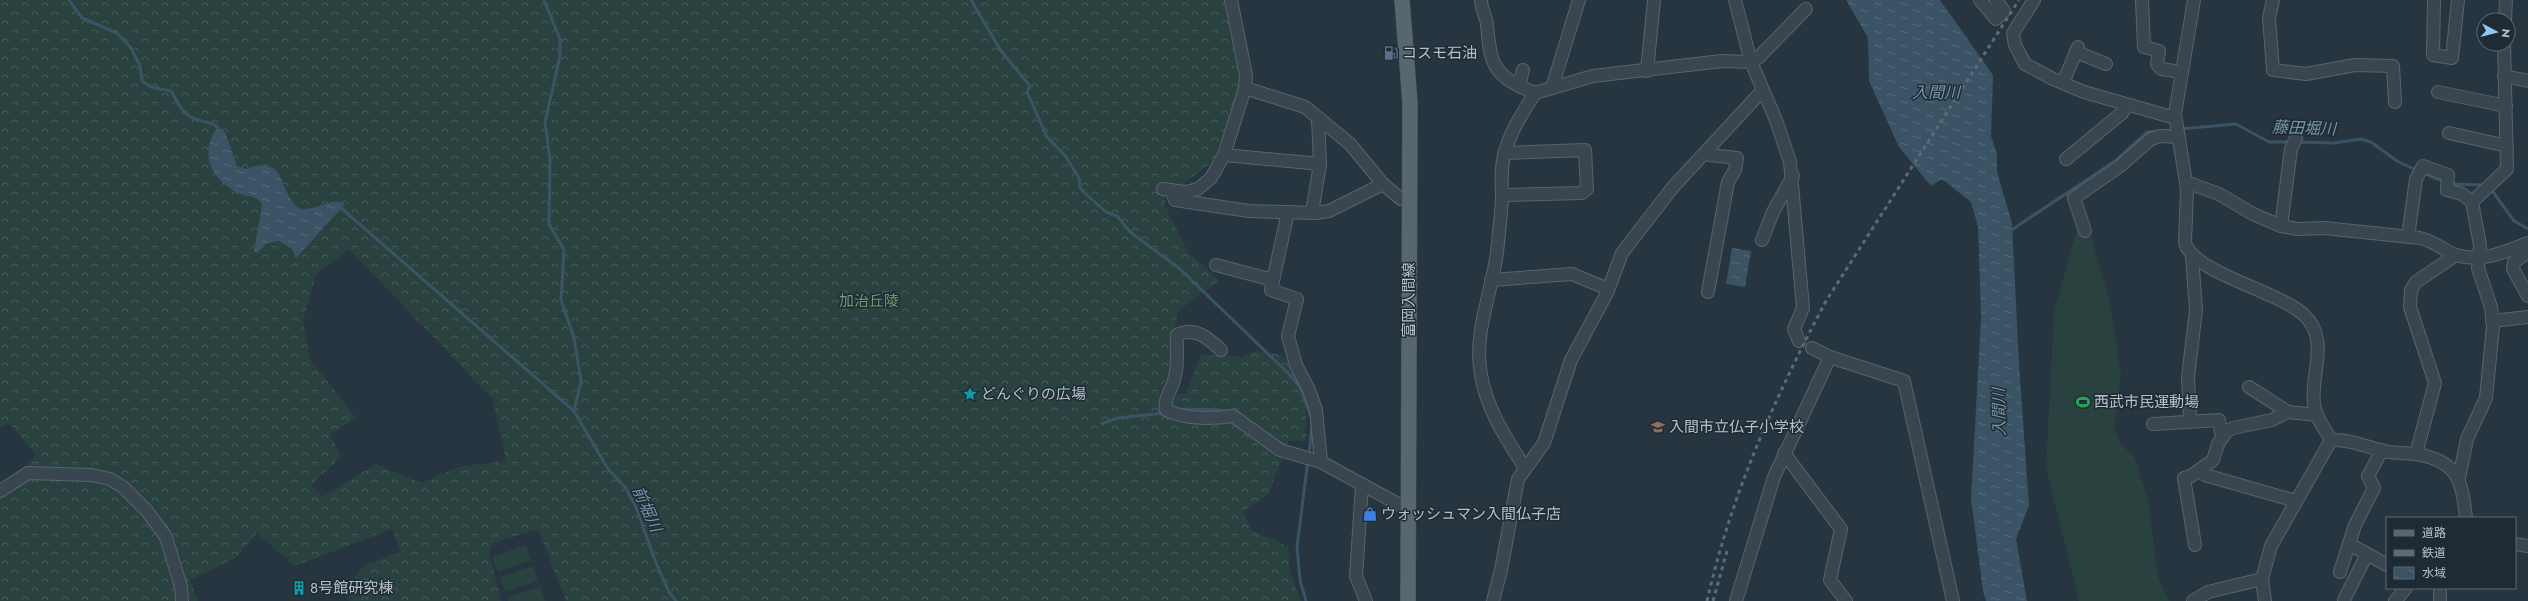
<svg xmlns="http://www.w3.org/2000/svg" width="2528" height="601" viewBox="0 0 2528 601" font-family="Jost,'Noto Sans JP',sans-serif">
<defs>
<pattern id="forest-crowns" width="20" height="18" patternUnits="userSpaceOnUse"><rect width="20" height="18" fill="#294240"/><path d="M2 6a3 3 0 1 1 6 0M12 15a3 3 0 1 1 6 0" fill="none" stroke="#465c5a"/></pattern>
<pattern id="water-ripples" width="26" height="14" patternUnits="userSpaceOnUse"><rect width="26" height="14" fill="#3a5465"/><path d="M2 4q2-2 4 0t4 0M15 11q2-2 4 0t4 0" fill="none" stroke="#546b7a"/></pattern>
</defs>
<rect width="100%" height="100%" fill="#26353f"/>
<path fill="url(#forest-crowns)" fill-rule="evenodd" d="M0,0H1235L1241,32L1237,62L1240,84L1214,161L1165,197V206L1188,252L1219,281L1178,311L1169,370L1160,394H1186L1201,354L1241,357L1257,351L1282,355L1307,384L1306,441H1289L1268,494L1243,512L1251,530L1288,546L1290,572L1301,601H566L538,529L493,543L489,553L501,601H350L343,592L364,565L401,552L392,529L295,566L257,533L236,558L190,580L198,601H0V496L36,455L9,423L0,427ZM349,249L493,399L506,461L458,467L421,483L376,464L322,497L311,485L341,457L330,434L356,418L310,359L303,321L316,275Z"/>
<g fill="#294240">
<path d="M2088,226L2110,302L2121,374L2114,429L2120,443L2135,458L2149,503L2158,577L2169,601H2079L2046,468L2054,311L2077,229Z"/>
<path d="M526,545L531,560L498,572L492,557Z"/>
<path d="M533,566L538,581L505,592L500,577Z"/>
<path d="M540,586L545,601H508L507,598Z"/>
</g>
<g fill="url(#water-ripples)">
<path d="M1846,0H1940L1993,75L1991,136L1997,154V172L2012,223L2019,364L2029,505L2016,539L2027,601H1986L1983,591L1971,499L1981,317L1978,227L1971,202L1942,179L1931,186L1899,147L1869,81L1868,38Z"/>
<path d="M218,127L225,132L237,166L246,169C289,153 278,195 299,208C315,213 331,195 345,204L296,258L292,249L279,241L267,243L257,253L254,251L262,205C258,195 246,197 238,193C211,179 198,153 218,127Z"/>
<path d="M1732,248L1751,251L1745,287L1726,284Z"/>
</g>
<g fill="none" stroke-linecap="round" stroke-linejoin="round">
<g stroke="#3a5465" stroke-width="3">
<path d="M69,0L82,18L117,33L131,48L140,66L142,81L151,87L171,91C177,100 182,114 193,118C202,122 210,121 218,127"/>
<path d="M544,0L560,39V56L545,122L550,160L549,224L564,250L561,300L574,338L581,381L574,411"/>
<path d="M971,0L1001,51L1030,86L1027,92L1047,137L1066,157L1079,178L1080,188L1088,196L1106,212L1117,216L1130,232L1180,269L1288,373L1300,387L1311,417"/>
<path d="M2180,129L2236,124L2269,142H2291"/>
<path d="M2297,142L2334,143L2361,139L2371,142L2397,161L2418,171"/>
<path d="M2423,173L2445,182"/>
<path d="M2451,184L2484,185"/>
<path d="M2491,189L2514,221L2528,229"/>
<path d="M341,208L574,411L608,469L625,487L636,507L654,558L669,592L676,601"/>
<path d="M2010,231L2115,161L2147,132L2174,130"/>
<path d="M1175,410C1179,408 1222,410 1229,411"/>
<path d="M1243,417L1258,427"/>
<path d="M1102,424L1117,418L1165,413"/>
<path d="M1268,434L1286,447"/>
<path d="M1309,455L1312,425"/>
<path d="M1306,601L1300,580L1297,547L1308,460"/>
</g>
<defs>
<g id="minor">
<path d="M1481,0C1481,9 1486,16 1487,24C1490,54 1489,71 1519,86"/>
<path d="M1735,0L1751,62L1776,120L1790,162L1803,308L1794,329L1799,341"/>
<path d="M1980,0L1996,19L2004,11L1996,0"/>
<path d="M2034,0L2013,33L2015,45L2025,64L2053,79L2084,92L2175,118"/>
<path d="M2142,0L2144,47L2159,51L2157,64L2161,69L2181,72"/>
<path d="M2194,0L2175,114L2187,189L2185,243C2194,273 2277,291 2303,314C2331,339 2310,373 2314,404C2315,417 2325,429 2331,440"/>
<path d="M2273,0L2269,18L2273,70L2306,74L2355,65L2393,66L2395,102"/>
<path d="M2434,0L2433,55L2452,58L2458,0"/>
<path d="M2505,20L2506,0"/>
<path d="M2076,52L2106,64"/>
<path d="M1523,70L1519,86L1535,93L1593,76L1722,61L1751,62L1758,58L1806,9"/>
<path d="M1647,71L1654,0"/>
<path d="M2504,76L2528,81"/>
<path d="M2063,83L2078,47"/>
<path d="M1245,88L1305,107L1350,144L1383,184L1401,199L1410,201"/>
<path d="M1552,88L1579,0"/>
<path d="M2438,92L2506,106"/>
<path d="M2449,133L2507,146"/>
<path d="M1707,151L1710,155L1737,158L1735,170L1728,182L1708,292"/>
<path d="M1224,155L1320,164"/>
<path d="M2066,159L2122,113L2126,105"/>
<path d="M2186,182L2219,194L2253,214L2281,226L2298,229L2324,228L2420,238C2434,241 2443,250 2456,255C2481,263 2505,252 2528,243"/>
<path d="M1163,189L1185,192L1198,189L1211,178L1224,155L1245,88L1246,75L1231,0"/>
<path d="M1172,191L1175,200L1249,211L1316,213L1329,211L1383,184"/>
<path d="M1502,195L1582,193L1587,189L1585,150L1504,153"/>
<path d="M2472,202L2507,169L2504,44"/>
<path d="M1288,212L1271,290L1297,299L1288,336L1296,365L1309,390L1316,410L1321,462L1407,509"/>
<path d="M1312,213L1320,164L1318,119"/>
<path d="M2281,226L2291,149L2296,138"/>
<path d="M2085,231L2074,198L2120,166L2151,139L2160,136L2179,137"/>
<path d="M2408,237L2416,179L2423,166L2448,175L2447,190L2462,194L2472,202L2480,245L2478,268L2491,307L2493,326L2486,398L2467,439L2459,478"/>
<path d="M1762,240L1773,212L1793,176"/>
<path d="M2528,252L2514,262L2513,269L2528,296"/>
<path d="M1216,265L1273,280"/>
<path d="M1491,280L1572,274L1608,289"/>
<path d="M2492,321L2528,317"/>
<path d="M1812,348L1830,357L1904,381L1953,601"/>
<path d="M1221,350C1208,338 1195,326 1177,335C1176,350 1179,365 1174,380C1171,392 1164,396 1166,410C1186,420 1211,419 1233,416L1280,450L1321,462"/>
<path d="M2249,387L2288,412"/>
<path d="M2190,421L2188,377L2196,310L2192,256"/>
<path d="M2153,424L2219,420L2222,437"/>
<path d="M2331,440C2351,439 2369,448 2388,452C2397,453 2406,453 2415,454C2458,460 2462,481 2466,518"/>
<path d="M1784,453L1841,529L1830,580L1846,601"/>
<path d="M2416,454L2435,383L2410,307L2411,290L2416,282L2456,255"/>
<path d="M1525,468C1506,438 1487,410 1481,375C1473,333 1492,293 1497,252C1499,234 1501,216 1502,198C1502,182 1500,168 1505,152C1511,130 1523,112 1535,93"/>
<path d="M2199,471L2205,475L2296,501"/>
<path d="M1362,486L1356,576L1366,601"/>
<path d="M0,491L28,473L92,475L110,479L123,487L147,511L166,537L181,587L182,601"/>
<path d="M2349,544L2387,565"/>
<path d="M2515,544L2528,546"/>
<path d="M2195,545L2184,478L2191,476L2213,460L2218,444L2226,432L2233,428L2272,420L2288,412L2317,415"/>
<path d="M2340,572L2355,525L2374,488L2368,476L2382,450"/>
<path d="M2344,600L2367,554"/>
<path d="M1493,601L1501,570L1518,479L1544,443L1571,360L1607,293L1622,253L1673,187L1762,91"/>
<path d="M1736,601L1774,477L1830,357"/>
<path d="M2193,601L2208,592L2262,579"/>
<path d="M2265,601L2262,579L2271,546L2331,440"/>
<path d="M2395,601L2406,588"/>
<path d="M2440,601V588"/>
</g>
<path id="major" d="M1402,0L1410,103L1408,601"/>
</defs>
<use href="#minor" stroke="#58646d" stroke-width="14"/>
<use href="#major" stroke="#47525b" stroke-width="16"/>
<use href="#minor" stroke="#3a464f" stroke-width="12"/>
<use href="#major" stroke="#58666f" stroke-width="15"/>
<g stroke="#5c6b76" stroke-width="3" stroke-dasharray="4 4" stroke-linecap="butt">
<path d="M1707,601C1731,495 1775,397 1826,301L2019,0"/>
<path d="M1713,601L1727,551"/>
</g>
</g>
<defs>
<symbol id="fuel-bare" viewBox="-9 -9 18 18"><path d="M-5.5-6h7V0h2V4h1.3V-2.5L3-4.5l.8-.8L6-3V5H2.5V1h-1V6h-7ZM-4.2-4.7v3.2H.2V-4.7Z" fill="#5c6f8a" stroke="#1f2b34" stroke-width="2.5" paint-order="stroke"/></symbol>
<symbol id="sight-bare" viewBox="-9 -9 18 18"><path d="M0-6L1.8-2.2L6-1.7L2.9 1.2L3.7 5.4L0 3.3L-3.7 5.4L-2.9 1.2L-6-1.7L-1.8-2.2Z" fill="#0f9aa8" stroke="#1f2b34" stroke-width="2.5" paint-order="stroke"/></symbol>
<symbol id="stadium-bare" viewBox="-9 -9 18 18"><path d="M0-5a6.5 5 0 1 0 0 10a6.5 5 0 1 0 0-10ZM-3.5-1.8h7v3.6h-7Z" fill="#2e9e5b" stroke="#1f2b34" stroke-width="2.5" paint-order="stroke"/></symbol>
<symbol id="school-bare" viewBox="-9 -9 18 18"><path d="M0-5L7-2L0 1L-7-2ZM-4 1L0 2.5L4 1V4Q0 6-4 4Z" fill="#8d6e63" stroke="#1f2b34" stroke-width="2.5" paint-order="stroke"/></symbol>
<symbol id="shop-bare" viewBox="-9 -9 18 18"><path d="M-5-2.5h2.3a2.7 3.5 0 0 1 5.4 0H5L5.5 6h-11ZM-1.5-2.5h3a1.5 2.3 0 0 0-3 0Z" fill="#3f7fe0" stroke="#1f2b34" stroke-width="2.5" paint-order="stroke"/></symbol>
<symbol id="building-bare" viewBox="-9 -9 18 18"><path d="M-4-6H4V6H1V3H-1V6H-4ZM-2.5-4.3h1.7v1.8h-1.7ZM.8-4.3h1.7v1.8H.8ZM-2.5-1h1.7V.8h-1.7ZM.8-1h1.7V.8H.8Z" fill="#0f9aa8" stroke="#1f2b34" stroke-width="2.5" paint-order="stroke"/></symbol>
</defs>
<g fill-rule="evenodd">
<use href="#fuel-bare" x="1381" y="43" width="20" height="20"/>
<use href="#sight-bare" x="960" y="384" width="20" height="20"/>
<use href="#stadium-bare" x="2073" y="392" width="20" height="20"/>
<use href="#school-bare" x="1648" y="417" width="20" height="20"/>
<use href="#shop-bare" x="1360" y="504" width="20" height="20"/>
<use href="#building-bare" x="289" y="578" width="20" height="20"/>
</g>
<g text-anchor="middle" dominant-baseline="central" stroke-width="3" stroke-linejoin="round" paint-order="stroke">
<g font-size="15" fill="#b7c1ca" stroke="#1f2b34" text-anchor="start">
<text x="1402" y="53">コスモ石油</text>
<text x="981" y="394">どんぐりの広場</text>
<text x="2094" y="402">西武市民運動場</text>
<text x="1669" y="427">入間市立仏子小学校</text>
<text x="1381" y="514">ウォッシュマン入間仏子店</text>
<text x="310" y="588">8号館研究棟</text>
</g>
<g font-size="15" fill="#b7c1ca" stroke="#1f2b34">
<text transform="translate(1409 300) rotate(-90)">富岡入間線</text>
</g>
<g font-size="15" fill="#6f9a72" stroke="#1f2b34">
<text x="869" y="301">加治丘陵</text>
</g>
<g font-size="16" font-style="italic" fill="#7896ab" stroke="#1f2b34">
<text x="1936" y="92">入間川</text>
<text transform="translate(2304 128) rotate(2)">藤田堀川</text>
<text transform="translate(1999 412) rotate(-91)">入間川</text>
<text transform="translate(647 509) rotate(66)">前堀川</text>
</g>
</g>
<rect x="2386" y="517" width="130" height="72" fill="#1f2b34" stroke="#5c6770"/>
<rect x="2394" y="530" width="20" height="6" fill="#58666f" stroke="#5c6770"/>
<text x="2422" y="537" font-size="12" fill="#b7c1ca">道路</text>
<rect x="2394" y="550" width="20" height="6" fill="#5c6b76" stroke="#5c6770"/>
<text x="2422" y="557" font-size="12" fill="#b7c1ca">鉄道</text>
<rect x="2394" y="567" width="20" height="12" fill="url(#water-ripples)" stroke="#5c6770"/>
<text x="2422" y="577" font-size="12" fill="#b7c1ca">水域</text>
<g transform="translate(2496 32) rotate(97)"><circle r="19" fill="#1f2b34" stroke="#5c6770"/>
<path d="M0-3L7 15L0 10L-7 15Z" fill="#91c7f4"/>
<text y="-6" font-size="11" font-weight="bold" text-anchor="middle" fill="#b7c1ca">N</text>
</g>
</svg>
